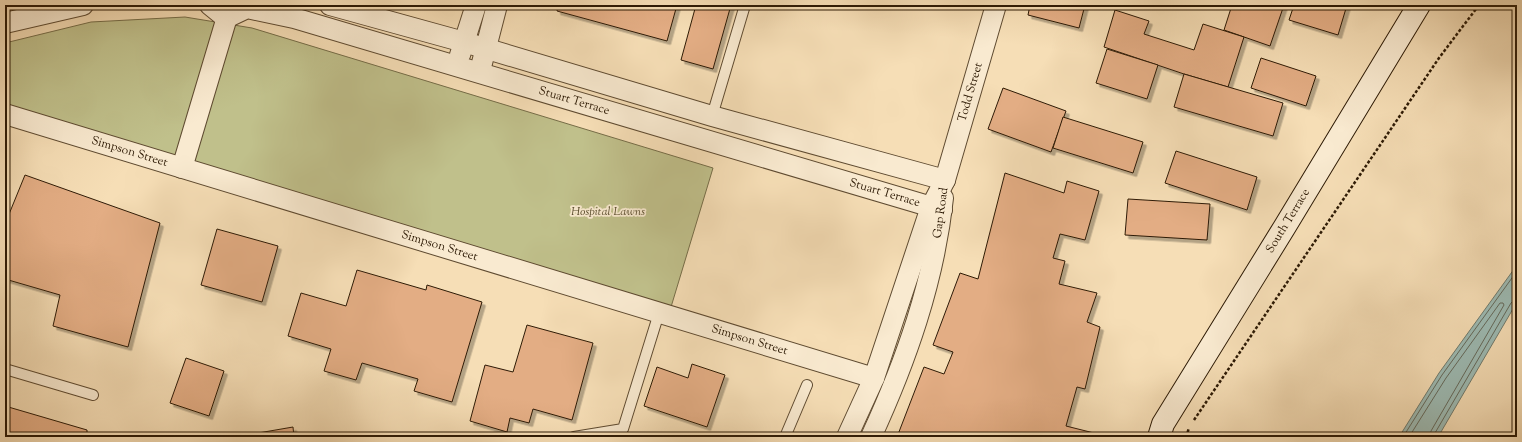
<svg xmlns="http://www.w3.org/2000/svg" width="1522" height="442" viewBox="0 0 1522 442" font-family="'Sorts Mill Goudy',serif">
<defs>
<filter id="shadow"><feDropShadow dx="3.5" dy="3.5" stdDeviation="0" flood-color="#0004"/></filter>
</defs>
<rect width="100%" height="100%" fill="#f6deb6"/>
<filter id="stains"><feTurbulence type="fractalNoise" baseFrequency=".005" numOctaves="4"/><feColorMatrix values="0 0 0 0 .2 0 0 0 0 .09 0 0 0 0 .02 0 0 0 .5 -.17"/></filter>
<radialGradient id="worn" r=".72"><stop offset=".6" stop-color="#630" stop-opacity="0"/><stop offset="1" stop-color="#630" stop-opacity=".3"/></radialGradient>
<path fill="#c0c08b" stroke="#766d48" d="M185,17L252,28L713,168L671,307L5,104V43L91,22Z"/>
<path fill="#9dbbb4" stroke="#707b6e" d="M1517,265V302L1438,437H1399L1439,373Z"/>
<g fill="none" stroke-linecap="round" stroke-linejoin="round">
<g stroke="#656a5c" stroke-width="1">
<path d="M1403,437L1442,375L1517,271"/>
<path d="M1409,437L1446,378L1500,303H1503L1504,305L1431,431L1430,437"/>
<path d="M1435,437V433L1511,303L1514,300H1517"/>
</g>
</g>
<g fill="#e3ad84" stroke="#2d1a05" filter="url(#shadow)">
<path d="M558,5H677L667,41L557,11Z"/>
<path d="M696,5H731L713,69L681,60Z"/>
<path d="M1030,5H1085L1079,28L1028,15Z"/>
<path d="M1232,5H1284L1270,46L1224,30Z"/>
<path d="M1294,5H1347L1338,35L1289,20Z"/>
<path d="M1115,10L1149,21L1144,34L1194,50L1203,24L1244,37L1228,87L1184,74L1104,47Z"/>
<path d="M1107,49L1158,65L1147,99L1096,83Z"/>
<path d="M1261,58L1316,76L1306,106L1251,88Z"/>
<path d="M1184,74L1283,103L1273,136L1174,107Z"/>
<path d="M1003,88L1066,111L1051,152L988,129Z"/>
<path d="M1063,117L1143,142L1133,173L1053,148Z"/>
<path d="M1176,151L1257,177L1247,210L1165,183Z"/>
<path d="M1005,173L1064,193L1067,181L1099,191L1085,240L1060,234L1053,258L1065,261L1059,284L1097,293L1087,322L1100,327L1085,389L1077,387L1066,426L1110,437H897L924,367L944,374L953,352L933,345L960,273L978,279Z"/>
<path d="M25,175L160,223L128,347L53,326L60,295L5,279V224Z"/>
<path d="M1128,199L1210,204L1207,240L1125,235Z"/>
<path d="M217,229L278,246L262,302L201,285Z"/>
<path d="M357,270L426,290L427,285L482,302L452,402L414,391L418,379L362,363L356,380L324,371L331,349L288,336L301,293L346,306Z"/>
<path d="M527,325L593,343L572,420L533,409L529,423L510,418L507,432L470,421L485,365L513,372Z"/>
<path d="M186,358L224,371L209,416L170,403Z"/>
<path d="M692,364L725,375L707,427L644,406L657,367L688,378Z"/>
<path d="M5,406L87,430V437H5Z"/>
<path d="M293,427L294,437H235Z"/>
</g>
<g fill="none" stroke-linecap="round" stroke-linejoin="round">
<defs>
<g id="lane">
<path d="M712,116L745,5"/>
<path d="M5,369L93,395"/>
<path d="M574,437L623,429L659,313"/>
<path d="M785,437L807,385"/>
</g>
<g id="street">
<path id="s1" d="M210,5L226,18L247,8L294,18L942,210"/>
<path d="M330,5L464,42L712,116L945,180"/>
<path d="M5,23L83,5"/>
<path d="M460,55L476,5"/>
<path d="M482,63L497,5"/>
<path id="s2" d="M5,114L874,378"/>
<path d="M182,168L230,7"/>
<path id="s3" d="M847,437L874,378L931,207L945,180L996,5"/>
<path d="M871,437C906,361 934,282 943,198"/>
</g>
<g id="secondary">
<path id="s4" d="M1159,437L1163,424L1284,228L1419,5"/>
</g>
</defs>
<use href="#lane" stroke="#5f4b31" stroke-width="12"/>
<use href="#street" stroke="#5f4b31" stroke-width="22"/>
<use href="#secondary" stroke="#2d1a05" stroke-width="24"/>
<g stroke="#2d1a05" stroke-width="2.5" stroke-dasharray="3 2" stroke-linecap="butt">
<path d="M1194,420L1439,58L1479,5"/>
<path d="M1186,437L1189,428"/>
</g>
<use href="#lane" stroke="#f9ead0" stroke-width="10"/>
<use href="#street" stroke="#f9ead0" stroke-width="20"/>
<use href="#secondary" stroke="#f9ead0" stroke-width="22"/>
</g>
<g text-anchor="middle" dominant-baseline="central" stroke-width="3.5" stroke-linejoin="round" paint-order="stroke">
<g font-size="12" fill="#2d1a05" stroke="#f9ead0">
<text stroke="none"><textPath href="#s3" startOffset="367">Todd Street</textPath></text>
<text stroke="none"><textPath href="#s1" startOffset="384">Stuart Terrace</textPath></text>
<text stroke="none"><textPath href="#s2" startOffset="130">Simpson Street</textPath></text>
<text stroke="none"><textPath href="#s1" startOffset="708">Stuart Terrace</textPath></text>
<text transform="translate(941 213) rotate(-82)">Gap Road</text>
<text stroke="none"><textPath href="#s4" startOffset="252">South Terrace</textPath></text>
<text stroke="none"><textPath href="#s2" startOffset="454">Simpson Street</textPath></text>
<text stroke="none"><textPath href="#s2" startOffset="778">Simpson Street</textPath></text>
</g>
<g font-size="12" font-style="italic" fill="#594c2d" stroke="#f9ead0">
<text x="608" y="212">Hospital Lawns</text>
</g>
</g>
<rect width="1522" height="442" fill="none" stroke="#f6deb6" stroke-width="20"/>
<rect x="6" y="6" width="1510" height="430" fill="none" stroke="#2d1a05" stroke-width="2"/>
<rect x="10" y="10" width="1502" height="422" fill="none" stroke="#2d1a05"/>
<rect width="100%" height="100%" filter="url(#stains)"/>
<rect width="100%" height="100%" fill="url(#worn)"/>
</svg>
